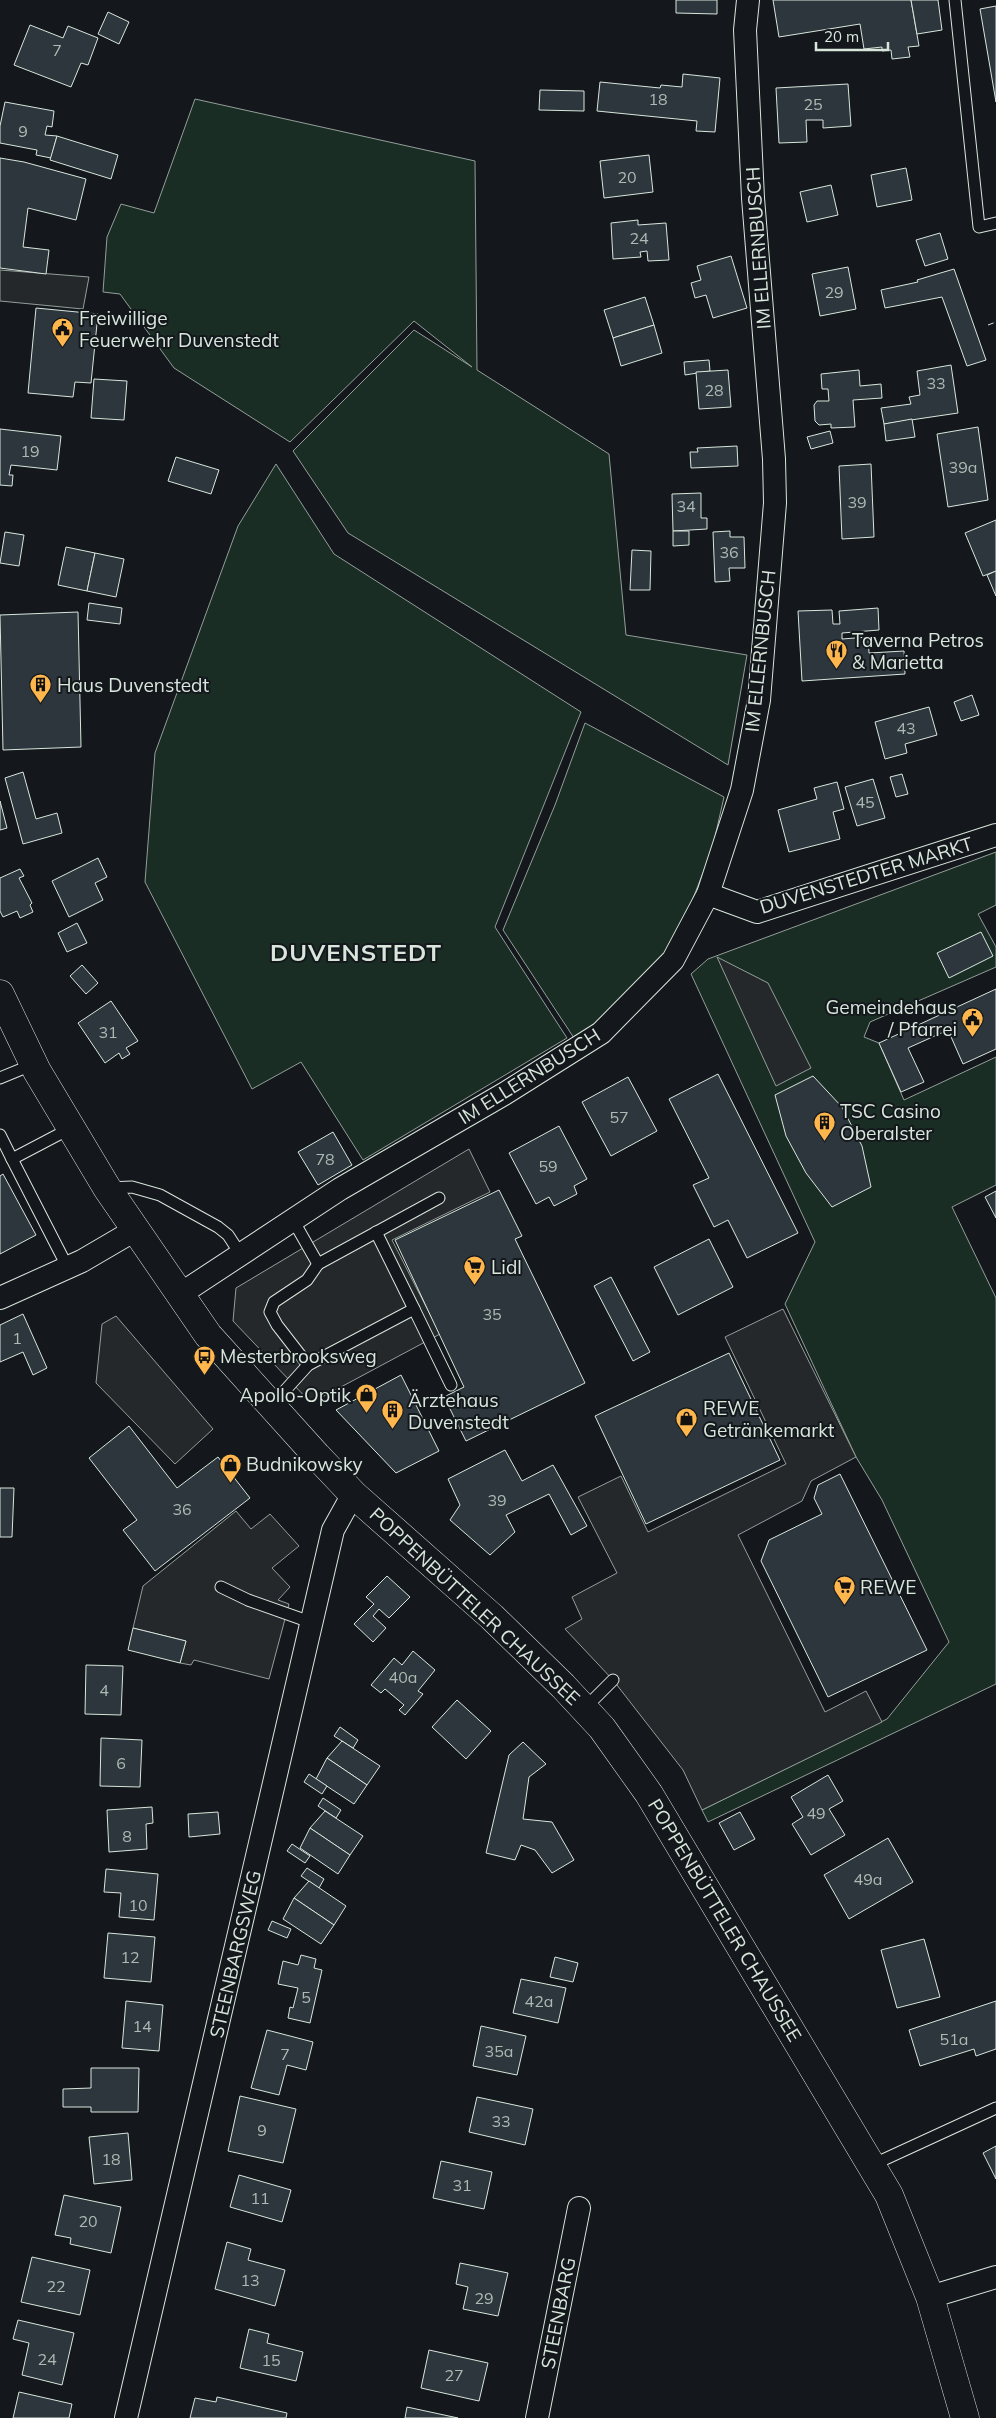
<svg xmlns="http://www.w3.org/2000/svg" width="996" height="2418" viewBox="0 0 996 2418" font-family="Mulish,sans-serif">
<rect width="100%" height="100%" fill="#14181c"/>
<g fill="#1a2d24" stroke="#939e99">
<path d="M195,99L475,161L477,370L609,454L626,635L747,655L728,765L348,533L293,451L414,330L472,367L414,321L290,442L174,368L120,294L103,292L107,237L121,204L154,213Z"/>
<path d="M276,464L334,554L581,712L495,927L567,1038L363,1160L301,1062L252,1089L145,882L155,753L238,526Z"/>
<path d="M585,723L724,797L712,850L675,944L588,1030L574,1038L503,930L555,805Z"/>
<path d="M996,852V905L978,914L996,947V967L870,1022L864,1037L879,1043L904,1100L996,1057V1185L952,1207L996,1298V1684L708,1822L702,1810L887,1719L949,1642L882,1500L856,1457L785,1304L815,1242L691,974L708,959Z"/>
</g>
<g fill="#24282b" stroke="#939e99">
<path d="M0,270L89,277L83,309L0,301Z"/>
<path d="M717,957L768,983L811,1068L776,1086Z"/>
<path d="M469,1149L490,1192L392,1240L440,1334L311,1403L233,1321L236,1288Z"/>
<path d="M783,1309L856,1457L811,1481L802,1501L738,1535L825,1712L866,1691L882,1722L702,1810L683,1770L613,1680L565,1629L582,1619L572,1597L617,1573L578,1497L621,1476L648,1532L786,1464L725,1337Z"/>
<path d="M116,1316L213,1429L175,1464L96,1383L102,1324Z"/>
<path d="M236,1511L251,1529L270,1514L299,1546L272,1568L290,1587L278,1600L289,1604L269,1679L194,1660L191,1665L180,1663L186,1641L133,1628L143,1586Z"/>
</g>
<g fill="#2c363c" stroke="#d8e6dc">
<path d="M676,0H717V14L676,13Z"/>
<path d="M773,0H911L919,46L908,47L910,57L892,59L891,50L882,51V47L864,49L860,24L779,37Z"/>
<path d="M911,0H938L942,30L917,34Z"/>
<path d="M996,6V102L980,9Z"/>
<path d="M108,12L129,22L119,44L98,34Z"/>
<path d="M30,25L63,38L68,26L98,38L88,65L81,63L71,87L14,65Z"/>
<path d="M683,74L720,78L715,132L696,131L697,121L597,111L600,82L660,88L661,85L682,87Z"/>
<path d="M848,84L851,126L823,128V120H806L807,142L779,143L776,88Z"/>
<path d="M540,90L584,91V111L539,110Z"/>
<path d="M5,102L54,111L52,127L47,126L45,135L57,136L51,158L36,155L37,150L0,143V126Z"/>
<path d="M57,136L118,155L111,179L50,160Z"/>
<path d="M649,155L653,192L604,198L600,161Z"/>
<path d="M0,158L24,162L86,179L76,220L28,208L23,247L49,250L46,274L0,268Z"/>
<path d="M906,168L912,200L877,207L871,175Z"/>
<path d="M831,185L838,215L807,222L800,192Z"/>
<path d="M638,220V225L666,223L669,260L648,261L647,251L640,252L641,257L613,259L611,223Z"/>
<path d="M940,233L948,259L925,266L916,240Z"/>
<path d="M731,256L747,308L713,318L706,295L695,298L691,283L701,280L697,266Z"/>
<path d="M848,267L856,309L820,316L812,274Z"/>
<path d="M954,269L986,360L967,366L942,297L885,308L881,290L918,282L917,280Z"/>
<path d="M645,297L654,325L613,338L604,310Z"/>
<path d="M36,308L98,314L91,383L75,382L73,397L28,393Z"/>
<path d="M654,325L662,353L621,366L613,338Z"/>
<path d="M709,360L710,371L685,375L684,362Z"/>
<path d="M951,365L958,413L884,424L881,408L911,404L909,397L920,395L917,371Z"/>
<path d="M728,370L731,407L699,409L696,372Z"/>
<path d="M859,370L860,386L881,384L882,398L853,400L855,427L831,428V424L819,425L815,421L814,405L817,401H829L828,389H822L821,374Z"/>
<path d="M94,379L127,381L124,420L91,418Z"/>
<path d="M912,419L915,437L886,441L884,424Z"/>
<path d="M978,427L988,500L948,507L937,434Z"/>
<path d="M0,429L61,436L57,470L11,465L9,475H13L12,486L0,485Z"/>
<path d="M830,431L833,443L811,449L807,437Z"/>
<path d="M737,446L738,466L691,468L690,452H698L697,448Z"/>
<path d="M176,457L219,470L211,494L168,481Z"/>
<path d="M871,464L874,537L842,539L839,466Z"/>
<path d="M701,493V518H707V529L673,531L672,494Z"/>
<path d="M996,520V571L983,576L965,533Z"/>
<path d="M673,531H689V545L673,546Z"/>
<path d="M730,531V537H744L745,568H729L730,581L715,582L713,532Z"/>
<path d="M5,532L24,535L19,566L0,563Z"/>
<path d="M66,547L95,553L87,591L58,585Z"/>
<path d="M632,550L651,551L650,590H630Z"/>
<path d="M95,553L124,559L116,597L87,591Z"/>
<path d="M996,571V596L987,575Z"/>
<path d="M89,603L122,608L120,624L87,620Z"/>
<path d="M878,608L879,630L842,633V639L868,637L869,653L904,651L905,674L802,681L798,611L832,610L833,624H840L839,611Z"/>
<path d="M78,612L81,747L3,750L0,615Z"/>
<path d="M972,695L979,715L961,721L954,702Z"/>
<path d="M929,707L937,735L905,744L907,753L885,759L875,722Z"/>
<path d="M23,772L36,819L57,813L62,833L23,844L5,778Z"/>
<path d="M902,774L908,794L896,797L890,777Z"/>
<path d="M873,779L885,818L857,826L845,787Z"/>
<path d="M837,782L844,809L833,812L840,839L789,852L778,810L817,799L814,788Z"/>
<path d="M0,801L7,828L0,830Z"/>
<path d="M98,858L107,877L95,883L103,900L69,917L52,881Z"/>
<path d="M20,869L24,876L19,878L32,903L30,905L33,912L20,918L17,911L3,917L0,911V878Z"/>
<path d="M77,923L87,943L67,952L58,933Z"/>
<path d="M981,932L993,956L949,978L937,953Z"/>
<path d="M82,965L98,983L86,994L70,976Z"/>
<path d="M996,989V1049L963,1064L948,1030L908,1048L924,1082L901,1092L879,1043Z"/>
<path d="M111,1001L138,1041L126,1048L130,1054L122,1059L119,1053L105,1063L78,1023Z"/>
<path d="M718,1074L798,1233L747,1258L728,1220L714,1227L693,1185L709,1178L669,1099Z"/>
<path d="M813,1076L842,1107L862,1146L871,1187L832,1207L806,1173L786,1136L775,1095Z"/>
<path d="M628,1077L657,1131L611,1156L582,1102Z"/>
<path d="M559,1126L587,1179L574,1186L577,1194L554,1206L549,1197L536,1204L509,1153Z"/>
<path d="M333,1132L352,1165L318,1185L298,1152Z"/>
<path d="M3,1174L36,1235L0,1254V1176Z"/>
<path d="M499,1190L522,1236L515,1239L585,1383L466,1441L444,1397L464,1387L395,1240Z"/>
<path d="M996,1191V1218L985,1197Z"/>
<path d="M709,1239L733,1287L678,1315L654,1267Z"/>
<path d="M611,1277L650,1352L633,1361L594,1286Z"/>
<path d="M23,1314L47,1368L33,1375L23,1352L0,1362V1325Z"/>
<path d="M729,1353L780,1460L646,1524L595,1416Z"/>
<path d="M401,1375L439,1451L396,1473L336,1410Z"/>
<path d="M129,1426L177,1488L218,1457L250,1498L155,1571L123,1530L137,1520L89,1458Z"/>
<path d="M505,1450L522,1481L553,1465L587,1526L571,1535L549,1494L506,1515L515,1532L490,1555L450,1520L460,1505L448,1479Z"/>
<path d="M840,1474L927,1650L828,1697L761,1561L769,1540L822,1514L814,1498L818,1485Z"/>
<path d="M0,1488H14L12,1537H0Z"/>
<path d="M387,1576L410,1597L389,1618L379,1609L373,1616L386,1628L373,1642L354,1624L374,1604L366,1597Z"/>
<path d="M133,1628L186,1641L180,1663L128,1650Z"/>
<path d="M413,1651L435,1670L418,1691L423,1694L405,1715L399,1710L404,1705L385,1689L381,1693L371,1685L394,1658L402,1665Z"/>
<path d="M86,1665L123,1666L121,1715L85,1714Z"/>
<path d="M457,1700L491,1731L466,1759L432,1727Z"/>
<path d="M340,1727L358,1740L353,1748L334,1736Z"/>
<path d="M101,1738L142,1740L140,1787L100,1786Z"/>
<path d="M342,1741L380,1766L367,1785L327,1758Z"/>
<path d="M523,1742L546,1764L529,1777L523,1819L552,1822L574,1860L552,1873L535,1850L521,1845L515,1860L486,1853L509,1755Z"/>
<path d="M327,1758L367,1785L354,1804L316,1779Z"/>
<path d="M309,1774L327,1786L322,1794L304,1782Z"/>
<path d="M828,1775L843,1801L829,1809L845,1835L811,1855L792,1824L803,1817L791,1797Z"/>
<path d="M323,1798L341,1810L336,1818L318,1806Z"/>
<path d="M152,1807L153,1823L146,1824L147,1849L109,1852L107,1810Z"/>
<path d="M325,1811L363,1836L350,1855L310,1828Z"/>
<path d="M218,1812L220,1834L189,1837L188,1814Z"/>
<path d="M740,1812L755,1839L734,1850L719,1823Z"/>
<path d="M310,1828L350,1855L338,1874L300,1848Z"/>
<path d="M888,1838L913,1882L849,1919L824,1875Z"/>
<path d="M292,1844L310,1856L305,1863L287,1851Z"/>
<path d="M307,1868L324,1879L319,1888L301,1876Z"/>
<path d="M106,1869L158,1874L154,1920L119,1917L121,1893L104,1892Z"/>
<path d="M309,1881L346,1906L334,1925L294,1898Z"/>
<path d="M294,1898L334,1925L321,1944L283,1919Z"/>
<path d="M272,1921L291,1929L287,1938L268,1930Z"/>
<path d="M108,1933L155,1937L151,1982L104,1978Z"/>
<path d="M924,1939L940,1997L897,2008L881,1950Z"/>
<path d="M301,1955L316,1959L314,1968L322,1970L310,2023L288,2018L290,2007L293,2008L298,1988L278,1984L283,1961L298,1965Z"/>
<path d="M555,1957L578,1963L573,1982L550,1977Z"/>
<path d="M521,1979L566,1988L558,2023L513,2013Z"/>
<path d="M126,2001L163,2005L159,2051L122,2048Z"/>
<path d="M996,2001V2049L976,2056L974,2049L920,2066L909,2030Z"/>
<path d="M481,2026L526,2036L517,2075L473,2066Z"/>
<path d="M267,2030L313,2042L306,2070L287,2065L279,2095L251,2088Z"/>
<path d="M91,2068H139L138,2112H91V2107H63V2089L91,2088Z"/>
<path d="M240,2096L296,2109L283,2163L228,2151Z"/>
<path d="M477,2097L533,2109L525,2145L469,2132Z"/>
<path d="M128,2133L132,2180L94,2184L89,2137Z"/>
<path d="M996,2146V2179L983,2153Z"/>
<path d="M441,2161L492,2172L484,2209L433,2198Z"/>
<path d="M239,2175L291,2190L282,2222L230,2207Z"/>
<path d="M64,2195L121,2207L111,2253L70,2244L71,2238L55,2235Z"/>
<path d="M227,2242L251,2249L248,2260L285,2270L275,2306L215,2289Z"/>
<path d="M32,2257L90,2270L80,2315L21,2302Z"/>
<path d="M460,2263L508,2273L498,2316L463,2309L468,2287L456,2284Z"/>
<path d="M18,2320L74,2333L62,2385L22,2375L29,2343L13,2339Z"/>
<path d="M249,2329L269,2334L267,2343L303,2352L296,2381L240,2368Z"/>
<path d="M429,2350L488,2363L479,2401L421,2388Z"/>
<path d="M19,2392L72,2404L69,2418H13Z"/>
<path d="M217,2397L287,2413L286,2418H190L195,2398L216,2402Z"/>
<path d="M407,2407L458,2418H405Z"/>
</g>
<g fill="none" stroke-linecap="round" stroke-linejoin="round">
<defs>
<g id="lane">
<path d="M955,0L979,227L996,223"/>
<path d="M0,1078L34,1064"/>
<path d="M0,1135L12,1159L71,1128"/>
<path d="M12,1159L68,1268"/>
<path d="M108,1188L132,1187L160,1195L218,1227L228,1235L241,1255"/>
<path d="M293,1220L318,1264L439,1198"/>
<path d="M376,1232L414,1309"/>
<path d="M308,1365L277,1325L270,1312L274,1302L307,1280L318,1264"/>
<path d="M271,1406L308,1365L414,1309L451,1385"/>
<path d="M221,1587L248,1600L313,1623"/>
<path d="M585,1708L613,1680"/>
<path d="M872,2165L996,2108"/>
</g>
<g id="street">
<path d="M708,894L757,912L996,835"/>
<path d="M179,1295L340,1189L504,1094L601,1033L673,960L708,894L742,790L759,700L775,503L774,459L753,198L745,30L748,0"/>
<path d="M0,1298L82,1261L135,1230"/>
<path d="M930,2297L996,2277"/>
<path d="M126,2418L333,1530L353,1494"/>
<path d="M537,2418L579,2208"/>
</g>
<path id="secondary" d="M0,994L37,1071L107,1188L208,1335L317,1456L353,1494L492,1617L563,1686L602,1728L649,1794L889,2195L930,2297L965,2418"/>
</defs>
<use href="#lane" stroke="#d8e6dc" stroke-width="13"/>
<use href="#street" stroke="#d8e6dc" stroke-width="24"/>
<use href="#secondary" stroke="#d8e6dc" stroke-width="29"/>
<use href="#lane" stroke="#14181c" stroke-width="11"/>
<use href="#street" stroke="#14181c" stroke-width="22"/>
<use href="#secondary" stroke="#14181c" stroke-width="28"/>
<path stroke="#d8e6dc" stroke-width="1" stroke-dasharray="6 2.5" stroke-linecap="butt" d="M988,325L996,322"/>
</g>
<defs>
<symbol id="civic-pin" viewBox="-11 -11 22 30"><path d="M0 17L-7.5 6A9.5 9.5 0 1 1 7.5 6Z" fill="#ffb74d" stroke="#14181c"/><path d="M-.6-6.5H3V-4.5H.6V-3L4-1V1h2V6H-6V1h2V-1L-.6-3ZM-1.2 2.5V6h2.4V2.5Z" fill="#111"/></symbol>
<symbol id="restaurant-pin" viewBox="-11 -11 22 30"><path d="M0 17L-7.5 6A9.5 9.5 0 1 1 7.5 6Z" fill="#ffb74d" stroke="#14181c"/><path d="M-5-6h1v4h1v-4h1v4h1v-4h1v5L-1.5 .5V6h-2V.5L-5-1ZM5-6V6H3V1.5H1.5Q1.5-4 5-6Z" fill="#111"/></symbol>
<symbol id="building-pin" viewBox="-11 -11 22 30"><path d="M0 17L-7.5 6A9.5 9.5 0 1 1 7.5 6Z" fill="#ffb74d" stroke="#14181c"/><path d="M-4-6H4V6H1V3H-1V6H-4ZM-2.5-4.3h1.7v1.8h-1.7ZM.8-4.3h1.7v1.8H.8ZM-2.5-1h1.7V.8h-1.7ZM.8-1h1.7V.8H.8Z" fill="#111"/></symbol>
<symbol id="supermarket-pin" viewBox="-11 -11 22 30"><path d="M0 17L-7.5 6A9.5 9.5 0 1 1 7.5 6Z" fill="#ffb74d" stroke="#14181c"/><path d="M-6-5.5h2.5l.6 2H6L4.5 2H-2.5L-4.4-4H-6ZM-1.5 3.2a1.3 1.3 0 1 0 .1 0ZM3 3.2a1.3 1.3 0 1 0 .1 0Z" fill="#111"/></symbol>
<symbol id="bus-pin" viewBox="-11 -11 22 30"><path d="M0 17L-7.5 6A9.5 9.5 0 1 1 7.5 6Z" fill="#ffb74d" stroke="#14181c"/><path d="M-5-6H5V4H4V6H2V4H-2V6H-4V4H-5ZM-3.5-4V0h7V-4ZM-3.5 1.2v1.5H-2V1.2ZM2 1.2v1.5H3.5V1.2Z" fill="#111"/></symbol>
<symbol id="shop-pin" viewBox="-11 -11 22 30"><path d="M0 17L-7.5 6A9.5 9.5 0 1 1 7.5 6Z" fill="#ffb74d" stroke="#14181c"/><path d="M-5-2.5h2.3a2.7 3.5 0 0 1 5.4 0H5L5.5 6h-11ZM-1.5-2.5h3a1.5 2.3 0 0 0-3 0Z" fill="#111"/></symbol>
</defs>
<g fill-rule="evenodd">
<use href="#civic-pin" x="50" y="316" width="25" height="34"/>
<use href="#restaurant-pin" x="824" y="638" width="25" height="34"/>
<use href="#building-pin" x="28" y="672" width="25" height="34"/>
<use href="#civic-pin" x="960" y="1006" width="25" height="34"/>
<use href="#building-pin" x="812" y="1110" width="25" height="34"/>
<use href="#supermarket-pin" x="462" y="1254" width="25" height="34"/>
<use href="#bus-pin" x="192" y="1344" width="25" height="34"/>
<use href="#shop-pin" x="354" y="1382" width="25" height="34"/>
<use href="#building-pin" x="380" y="1398" width="25" height="34"/>
<use href="#shop-pin" x="674" y="1406" width="25" height="34"/>
<use href="#shop-pin" x="218" y="1452" width="25" height="34"/>
<use href="#supermarket-pin" x="832" y="1574" width="25" height="34"/>
</g>
<g text-anchor="middle" dominant-baseline="central" stroke-width="4" stroke-linejoin="round" paint-order="stroke">
<g font-size="16" fill="#adbab4">
<text x="57" y="50">7</text>
<text x="658" y="99">18</text>
<text x="813" y="104">25</text>
<text x="23" y="131">9</text>
<text x="627" y="177">20</text>
<text x="639" y="238">24</text>
<text x="834" y="292">29</text>
<text x="936" y="383">33</text>
<text x="714" y="390">28</text>
<text x="30" y="451">19</text>
<text x="963" y="467">39a</text>
<text x="857" y="502">39</text>
<text x="686" y="506">34</text>
<text x="729" y="552">36</text>
<text x="906" y="728">43</text>
<text x="865" y="802">45</text>
<text x="108" y="1032">31</text>
<text x="619" y="1117">57</text>
<text x="325" y="1159">78</text>
<text x="548" y="1166">59</text>
<text x="492" y="1314">35</text>
<text x="17" y="1338">1</text>
<text x="497" y="1500">39</text>
<text x="182" y="1509">36</text>
<text x="403" y="1677">40a</text>
<text x="104" y="1690">4</text>
<text x="121" y="1763">6</text>
<text x="816" y="1813">49</text>
<text x="127" y="1836">8</text>
<text x="868" y="1879">49a</text>
<text x="138" y="1905">10</text>
<text x="130" y="1957">12</text>
<text x="306" y="1997">5</text>
<text x="539" y="2001">42a</text>
<text x="142" y="2026">14</text>
<text x="954" y="2039">51a</text>
<text x="499" y="2051">35a</text>
<text x="285" y="2054">7</text>
<text x="501" y="2121">33</text>
<text x="262" y="2130">9</text>
<text x="111" y="2159">18</text>
<text x="462" y="2185">31</text>
<text x="260" y="2198">11</text>
<text x="88" y="2221">20</text>
<text x="250" y="2280">13</text>
<text x="56" y="2286">22</text>
<text x="484" y="2298">29</text>
<text x="47" y="2359">24</text>
<text x="271" y="2360">15</text>
<text x="454" y="2375">27</text>
</g>
<g font-size="19" fill="#d8e6dc" stroke="#14181c">
<text transform="translate(758 248) rotate(-94)">IM ELLERNBUSCH</text>
<text transform="translate(760 651) rotate(-84)">IM ELLERNBUSCH</text>
<text transform="translate(866 875) rotate(-17)">DUVENSTEDTER MARKT</text>
<text transform="translate(529 1076) rotate(-32)">IM ELLERNBUSCH</text>
<text transform="translate(475 1606) rotate(43)">POPPENBÜTTELER CHAUSSEE</text>
<text transform="translate(725 1920) rotate(59)">POPPENBÜTTELER CHAUSSEE</text>
<text transform="translate(235 1954) rotate(-77)">STEENBARGSWEG</text>
<text transform="translate(558 2313) rotate(-79)">STEENBARG</text>
</g>
<g font-size="19" fill="#d8e6dc" stroke="#14181c" text-anchor="start">
<text x="79" y="318">Freiwillige<tspan x="79" dy="22">Feuerwehr Duvenstedt</tspan></text>
<text x="852" y="640">Taverna Petros<tspan x="852" dy="22">&amp; Marietta</tspan></text>
<text x="57" y="685">Haus Duvenstedt</text>
<text x="957" y="1007" text-anchor="end">Gemeindehaus<tspan x="957" dy="22">/ Pfarrei</tspan></text>
<text x="840" y="1111">TSC Casino<tspan x="840" dy="22">Oberalster</tspan></text>
<text x="491" y="1267">Lidl</text>
<text x="220" y="1356">Mesterbrooksweg</text>
<text x="351" y="1395" text-anchor="end">Apollo-Optik</text>
<text x="408" y="1400">Ärztehaus<tspan x="408" dy="22">Duvenstedt</tspan></text>
<text x="703" y="1408">REWE<tspan x="703" dy="22">Getränkemarkt</tspan></text>
<text x="246" y="1464">Budnikowsky</text>
<text x="860" y="1587">REWE</text>
</g>
<g font-size="24" font-weight="bold" letter-spacing="1" fill="#d8e6dc" stroke="#14181c">
<text x="356" y="952">DUVENSTEDT</text>
</g>
</g>
<path d="M816 42v8h72v-8" fill="none" stroke="#d8e6dc" stroke-width="2.5"/>
<text x="824" y="42" font-size="15" fill="#d8e6dc" stroke="#14181c" stroke-width="4" paint-order="stroke">20 m</text>
</svg>
